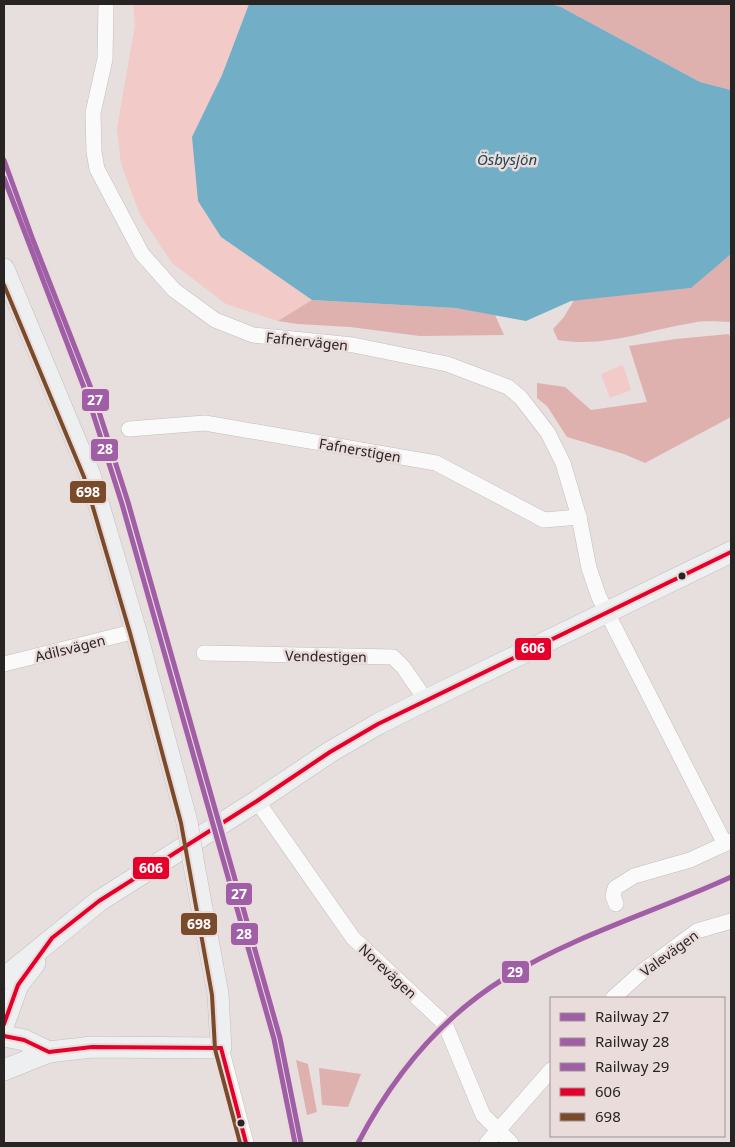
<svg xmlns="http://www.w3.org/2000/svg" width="735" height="1147" viewBox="0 0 735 1147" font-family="'Noto Sans',sans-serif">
<rect width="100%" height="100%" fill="#e6dfde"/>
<g fill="#f2cac8">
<path d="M133,4H249L222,75L193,137L221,237L312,300L278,321L226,304L172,263L140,215L121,164L117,128L135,25Z"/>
<path d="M623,365L631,390L610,398L601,374Z"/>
</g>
<g fill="#deb0ae">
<path d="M551,4H731V90L700,82L561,7Z"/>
<path d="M731,254V322C719,322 705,320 692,323C646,330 606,348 558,340L553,329L564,317L574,300L690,288Z"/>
<path d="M312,300L455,308L495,315L504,335L420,336L350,327L298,324L278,321Z"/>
<path d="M729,334L731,340V417L645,463L624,454L567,437L547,406L537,398V383L565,387L591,410L647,402L629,346L676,339Z"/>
<path d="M296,1060L308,1064L317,1112L307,1115Z"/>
<path d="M319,1068L361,1074L348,1107L322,1105Z"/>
</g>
<path fill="#72afc6" d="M249,4H551L561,7L700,82L731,90V254L691,288L571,301L526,321L455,308L312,300L221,237L198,201L192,137L222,75Z"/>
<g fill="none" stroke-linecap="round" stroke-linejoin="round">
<defs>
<g id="street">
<path d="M106,4L105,59L93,113L94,152L97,169L142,254L174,290L215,320L253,335L353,345L447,364L508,387L521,398L548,433L563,463L579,517L589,568L599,597L725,844"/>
<path d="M129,429L205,423L436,463L544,520L579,517"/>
<path d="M204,653L393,657L403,667L426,700"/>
<path d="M4,664L136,631"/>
<path d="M257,801L353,938L445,1024L483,1115L511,1143"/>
<path d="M616,904L613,896L615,888L634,876L690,860L731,841"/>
<path d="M613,998L643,971L697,931L731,921"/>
<path d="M221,1048L246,1143"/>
<path d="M487,1143L551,1070"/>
</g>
<g id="secondary">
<path d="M4,269L90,475L136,631L187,822"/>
<path d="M4,978L99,901L257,801L330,752L378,724L426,700L731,552"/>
<path d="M4,1024L18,985L35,963"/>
<path d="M4,1036L24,1040L49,1052"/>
<path d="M4,1070L49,1052L92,1047L221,1048L218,994L194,865"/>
</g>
</defs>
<use href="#street" stroke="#c3bdbd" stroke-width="16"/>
<use href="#secondary" stroke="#c3bdbd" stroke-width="22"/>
<use href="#street" stroke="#fbfafa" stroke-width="15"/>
<use href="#secondary" stroke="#edeff0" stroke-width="21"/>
<defs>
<path id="rail" d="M185,732L231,863"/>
</defs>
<use href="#rail" stroke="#c1c0bf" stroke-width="5.5"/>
<use href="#rail" stroke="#e9dcdb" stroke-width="4" stroke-dasharray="11" stroke-linecap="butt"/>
<defs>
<path id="secondary-bridge" d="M187,822L194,865"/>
</defs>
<use href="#secondary-bridge" stroke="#c3bdbd" stroke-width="22" stroke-linecap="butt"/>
<use href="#secondary-bridge" stroke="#edeff0" stroke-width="21"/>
<defs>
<g id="bus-1">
<path d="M4,1024L18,985L52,938L99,901L257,801L330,752L378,724L731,552"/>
<path d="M4,1036L24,1040L49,1052L92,1047L221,1048"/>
<path d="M221,1048L246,1143"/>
</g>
<path id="bus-2" d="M4,285L84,477L130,633L181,823L212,995L215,1049L240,1143"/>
</defs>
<use href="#bus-1" stroke="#e9dcdb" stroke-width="8"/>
<use href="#bus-2" stroke="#e9dcdb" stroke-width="8"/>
<use href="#bus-1" stroke="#e4002b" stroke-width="4"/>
<use href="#bus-2" stroke="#7a4b2a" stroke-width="4"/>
<defs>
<path id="rail-1" d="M4,160L33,240L94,396L128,502L280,1038L301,1143"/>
<path id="rail-2" d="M4,178L88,398L122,504L274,1039L295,1143"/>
<path id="rail-3" d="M358,1143C393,1076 440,1018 505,978C575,935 657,911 731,877"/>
</defs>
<use href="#rail-1" stroke="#e9dcdb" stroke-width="9"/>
<use href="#rail-2" stroke="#e9dcdb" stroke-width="9"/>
<use href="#rail-3" stroke="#e9dcdb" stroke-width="9"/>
<use href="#rail-1" stroke="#a05ea6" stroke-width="5"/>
<use href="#rail-2" stroke="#a05ea6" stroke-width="5"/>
<use href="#rail-3" stroke="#a05ea6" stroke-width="5"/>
</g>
<g fill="#292424" stroke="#e9dcdb" stroke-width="2">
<circle cx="682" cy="576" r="4.5"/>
<circle cx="241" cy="1123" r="4.5"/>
</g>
<g text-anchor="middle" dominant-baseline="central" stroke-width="5" stroke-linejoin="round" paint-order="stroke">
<g font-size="14" fill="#292424" stroke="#e9dcdb">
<text transform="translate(307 341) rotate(6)">Fafnervägen</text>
<text transform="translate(360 450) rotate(10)">Fafnerstigen</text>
<text transform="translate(70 648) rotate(-14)">Adilsvägen</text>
<text transform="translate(326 656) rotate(1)">Vendestigen</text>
<text transform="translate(669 953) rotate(-36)">Valevägen</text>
<text transform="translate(388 971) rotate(43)">Norevägen</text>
</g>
<g font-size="15" font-style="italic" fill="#1f4655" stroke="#e9dcdb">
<text x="507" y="159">Ösbysjön</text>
</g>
</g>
<g stroke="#e9dcdb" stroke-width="2">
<rect x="81" y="388" width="29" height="24" rx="5" fill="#a05ea6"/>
<rect x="90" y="438" width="29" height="24" rx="5" fill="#a05ea6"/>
<rect x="69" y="480" width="38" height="24" rx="5" fill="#7a4b2a"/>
<rect x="514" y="637" width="38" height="24" rx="5" fill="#e4002b"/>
<rect x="132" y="856" width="38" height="24" rx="5" fill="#e4002b"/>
<rect x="225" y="882" width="28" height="24" rx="5" fill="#a05ea6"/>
<rect x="180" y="912" width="38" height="24" rx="5" fill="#7a4b2a"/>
<rect x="230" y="922" width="29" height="24" rx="5" fill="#a05ea6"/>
<rect x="501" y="960" width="29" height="24" rx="5" fill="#a05ea6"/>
</g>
<g font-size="14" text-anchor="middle" font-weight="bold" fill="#fff">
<text x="95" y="405">27</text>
<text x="105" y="454">28</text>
<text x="88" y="497">698</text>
<text x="533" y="653">606</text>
<text x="151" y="873">606</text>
<text x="239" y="899">27</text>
<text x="199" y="929">698</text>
<text x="244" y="939">28</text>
<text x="515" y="977">29</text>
</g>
<rect width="735" height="1147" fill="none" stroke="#292424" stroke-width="10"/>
<rect x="550" y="997" width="175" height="140" fill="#e9dcdb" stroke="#9c9292"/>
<rect x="560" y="1013" width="25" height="8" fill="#a05ea6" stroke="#9c9292"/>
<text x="595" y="1022" font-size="15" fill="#292424">Railway 27</text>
<rect x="560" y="1038" width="25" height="8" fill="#a05ea6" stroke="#9c9292"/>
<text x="595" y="1047" font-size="15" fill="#292424">Railway 28</text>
<rect x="560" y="1063" width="25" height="8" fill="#a05ea6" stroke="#9c9292"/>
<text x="595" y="1072" font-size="15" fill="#292424">Railway 29</text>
<rect x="560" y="1088" width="25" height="8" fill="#e4002b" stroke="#9c9292"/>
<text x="595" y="1097" font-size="15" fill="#292424">606</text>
<rect x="560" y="1113" width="25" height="8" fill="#7a4b2a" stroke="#9c9292"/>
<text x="595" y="1122" font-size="15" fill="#292424">698</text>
</svg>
